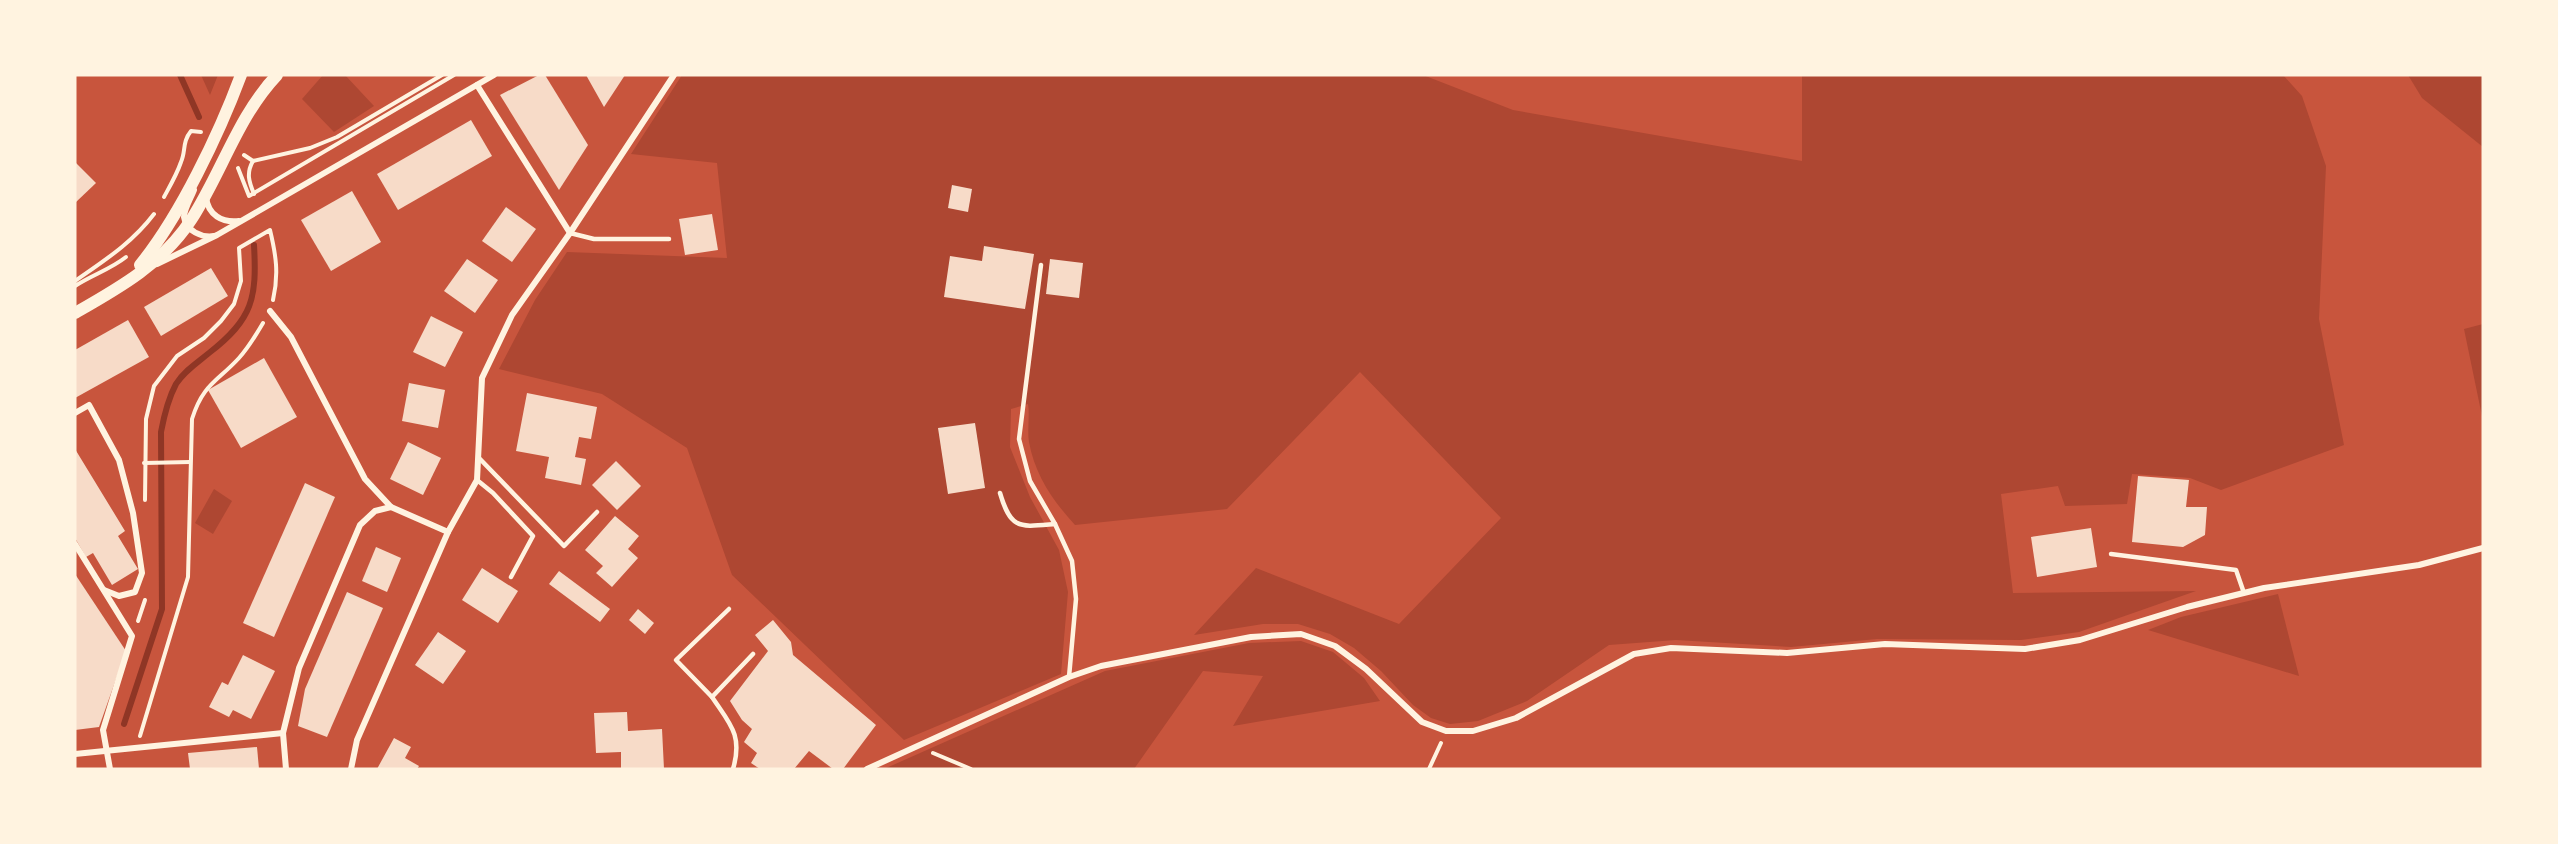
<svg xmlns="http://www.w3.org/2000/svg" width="2558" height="844" viewBox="0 0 2558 844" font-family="'Source Sans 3',sans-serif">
<rect width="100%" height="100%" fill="#c8553d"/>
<g fill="#ae4732">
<path d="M201,75H218L210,95Z"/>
<path d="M323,75H345L374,106L334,132L302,99Z"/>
<path d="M682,75H1423L1513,110L1802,161V75H2283L2302,96L2326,166L2319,319L2344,445L2221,490L2190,478L2132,474L2127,504L2065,506L2058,486L2001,494L2013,593L2196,591L2079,632L2021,640L1877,639L1791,647L1676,640L1609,645L1527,701L1478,721L1450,724L1431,718L1413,705L1381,671L1354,648L1330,634L1298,624H1263L1194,635L1256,568L1399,624L1501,518L1360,372L1227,509L1075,525C1053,501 1035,475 1029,442C1027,430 1030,416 1028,404L1011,409L1010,447L1030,497L1059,550L1068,592L1061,674L904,740L732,575L687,448L602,394L499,369L535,300L567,252L727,258L717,163L631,154Z"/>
<path d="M2408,75H2483V147L2422,98Z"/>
<path d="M2483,324V421L2464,329Z"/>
<path d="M214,489L232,501L213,534L195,523Z"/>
<path d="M2278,594L2299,676L2148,630L2181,617Z"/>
<path d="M1301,641L1333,652L1364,678L1380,701L1233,726L1263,676L1203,671L1134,769H884L1105,671L1249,643Z"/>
</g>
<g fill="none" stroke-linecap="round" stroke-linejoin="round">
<g stroke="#8f3625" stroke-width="6">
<path d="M180,75L199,117"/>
<path d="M124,724L162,609L161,432C164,416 168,399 176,384C184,371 198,362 209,353C253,319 257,298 254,245"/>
</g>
</g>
<g fill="#f7dbc8">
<path d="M539,75H545L588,145L559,190L500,95Z"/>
<path d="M586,75H625L604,107Z"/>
<path d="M471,120L492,156L398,210L377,174Z"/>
<path d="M75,162L96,183L75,203Z"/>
<path d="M952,185L972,189L968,212L948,208Z"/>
<path d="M352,191L381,242L331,271L301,220Z"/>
<path d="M506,207L536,229L512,262L482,241Z"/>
<path d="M712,214L718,250L685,255L679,219Z"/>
<path d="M984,246L1034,254L1025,309L944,297L950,256L982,261Z"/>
<path d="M467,259L498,280L475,313L444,291Z"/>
<path d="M1050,259L1083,263L1079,298L1046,294Z"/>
<path d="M211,268L228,296L161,336L144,307Z"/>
<path d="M431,316L463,332L445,367L413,352Z"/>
<path d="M128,320L149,357L75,398V350Z"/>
<path d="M264,358L297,417L241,448L208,390Z"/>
<path d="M409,383L445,390L438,428L402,421Z"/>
<path d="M527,393L597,407L591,439L579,437L575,457L586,459L581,485L545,478L549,457L516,451Z"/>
<path d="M975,423L985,488L948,494L938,428Z"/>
<path d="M408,442L441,458L423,495L390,479Z"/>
<path d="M75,449L125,531L118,536L138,569L112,585L93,553L86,557L75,538Z"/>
<path d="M616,461L641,486L617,510L592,485Z"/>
<path d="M2138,476L2189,480L2186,507H2207L2205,535L2183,547L2132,542Z"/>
<path d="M305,483L335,497L274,637L243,623Z"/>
<path d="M615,516L639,536L628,549L638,558L612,587L596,573L603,566L585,550Z"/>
<path d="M2091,528L2097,567L2037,577L2031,537Z"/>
<path d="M376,547L401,558L387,592L362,581Z"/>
<path d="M482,568L518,591L498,623L462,600Z"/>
<path d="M559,571L610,609L600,622L549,584Z"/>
<path d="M75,574L126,651L99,727L75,730Z"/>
<path d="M347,592L383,608L327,737L298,726L305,689Z"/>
<path d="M638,609L654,623L645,634L629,620Z"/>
<path d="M773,620L791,642L793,655L876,725L843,769H833L809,751L794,769H760L751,763L757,753L744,742L752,729L742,720L730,701L768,651L755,635Z"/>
<path d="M438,632L466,651L443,684L415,665Z"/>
<path d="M243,655L275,671L251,719L233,710L229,717L209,707L222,682L228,685Z"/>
<path d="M627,712L628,731L662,729L664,769H621V752L596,753L594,713Z"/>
<path d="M394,738L411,747L405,758L419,766L417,769H377Z"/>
<path d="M257,747L259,769H190L188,753Z"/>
</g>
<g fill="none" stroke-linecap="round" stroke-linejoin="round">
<g stroke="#fff3e0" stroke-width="4">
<path d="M244,155L253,161L310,148L337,137L442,75"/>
<path d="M253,161C246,173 249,182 254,194"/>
<path d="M238,168L249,196L454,75"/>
<path d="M164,197C170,186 177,174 181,162C186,151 182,142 191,131L201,132"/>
<path d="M75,281C105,260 132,243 154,214"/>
<path d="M75,286C92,275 111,269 126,257"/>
<path d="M144,463L190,462"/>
<path d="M145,500L146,419L154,386L177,356L204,338L221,321L234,304L241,281L239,248L270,230C276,255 279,274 273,300"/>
<path d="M138,621L145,600"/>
<path d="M140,736L188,577L192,419C203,384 217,382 239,358C249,347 256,335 263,323"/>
<path d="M933,753L971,769"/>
<path d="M1429,769L1441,743"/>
</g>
<g stroke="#fff3e0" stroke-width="4.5">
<path d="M570,233L594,239H669"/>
<path d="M1041,265L1019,439L1030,481L1055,524L1072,561L1076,599L1069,677"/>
<path d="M480,459L564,546L597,512"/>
<path d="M477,480L493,493L533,536L511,577"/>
<path d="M1000,493C1011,530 1019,527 1055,524"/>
<path d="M2111,554L2236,570L2244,593"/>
<path d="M712,697L676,660L729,609"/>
<path d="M733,769C743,735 730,724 712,697L753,654"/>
</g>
<g stroke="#fff3e0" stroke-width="6">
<path d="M477,85L570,233"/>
<path d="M194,190C191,198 184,209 184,217C186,231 202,238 214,236"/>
<path d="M206,197C208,215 222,223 239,221"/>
<path d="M157,264L217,235L494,75"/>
<path d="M270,311L291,337L365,479L391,507"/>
<path d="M75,413L89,405L119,460L133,513L142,573L135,592L119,596L104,590"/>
<path d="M75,544L132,636L103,730L110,769"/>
<path d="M75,754L283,733"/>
<path d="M286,769L283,733L299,668L360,525L375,511L391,507L448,532"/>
<path d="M351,769L357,740L448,532L477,480L482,378L512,315L570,233L674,75"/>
<path d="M867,769L1069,677L1101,666L1251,637L1301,634L1335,646L1366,669L1422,722L1446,731H1473L1516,718L1634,654L1671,648L1787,653L1885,644L2025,649L2080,640L2187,607L2264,588L2419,565L2483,548"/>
</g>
<g stroke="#fff3e0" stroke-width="12">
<path d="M140,265C180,216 219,134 241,75"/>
<path d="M75,313C119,288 162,264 191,220C222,172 238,116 277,75"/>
</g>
</g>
<rect width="2558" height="844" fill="none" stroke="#fff3e0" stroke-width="153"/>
</svg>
